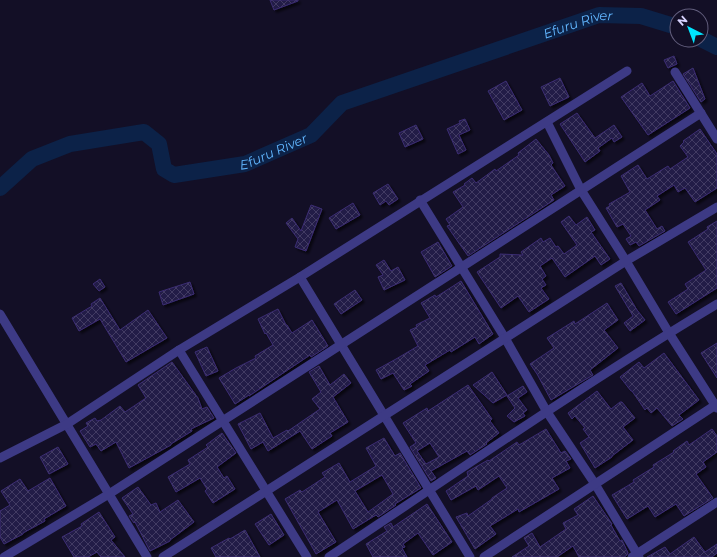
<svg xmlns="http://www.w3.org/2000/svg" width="717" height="557" viewBox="0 0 717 557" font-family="Montserrat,sans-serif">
<defs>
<pattern id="building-cross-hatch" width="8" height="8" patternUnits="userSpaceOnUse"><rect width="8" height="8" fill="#241b47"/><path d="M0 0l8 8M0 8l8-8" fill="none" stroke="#433b63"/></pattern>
<filter id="shadow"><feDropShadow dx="2.5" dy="2.5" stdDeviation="1" flood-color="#0009"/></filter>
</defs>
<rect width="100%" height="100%" fill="#130f26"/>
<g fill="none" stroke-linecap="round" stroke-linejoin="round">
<g stroke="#0c2248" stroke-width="16">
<path d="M701,39L717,47"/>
<path id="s1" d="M0,188L32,159L70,144L144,132L159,144L164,169L174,175L245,164L311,135L342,103L599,15L641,16L677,27"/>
</g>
</g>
<g fill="url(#building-cross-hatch)" stroke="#3b2d73" fill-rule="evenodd" filter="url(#shadow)">
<path d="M270,0H298V1L274,10Z"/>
<path d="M674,56L677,64L668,68L664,60Z"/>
<path d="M693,68L705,99L701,102L683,74Z"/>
<path d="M560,78L569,97L550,106L541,87Z"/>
<path d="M506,81L522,110L504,120L488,91Z"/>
<path d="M673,81L690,108L648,135L621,97L642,83L650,96Z"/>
<path d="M577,113L595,138L614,125L622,137L614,142L612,138L598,148L600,151L585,162L560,124Z"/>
<path d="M465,119L470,130L459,135L466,150L458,154L447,129L460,123L459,121Z"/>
<path d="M416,125L423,139L405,147L399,133Z"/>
<path d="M700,129L717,154V188L695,202L685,188L678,192L674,185L657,196L660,200L645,210L657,229L662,226L665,231L639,246L636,242L630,245L626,239L631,236L623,224L617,227L606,208L610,206L609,204L630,192L621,176L638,165L647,179L668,166L670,169L688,157L680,146L684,142L683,141Z"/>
<path d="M536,139L549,155L553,163L551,165L565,186L551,195L554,200L468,256L447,226L450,225L446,219L463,207L453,192L465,185L464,184L472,178L476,183L495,169L496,171L519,155L518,153Z"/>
<path d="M388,184L398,199L389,205L386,201L380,205L373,193Z"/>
<path d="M353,203L360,215L336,229L329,218Z"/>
<path d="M311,205L322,209L306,251L295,247L298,239L286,223L292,218L301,231Z"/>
<path d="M569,216L576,225L587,217L595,230L591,232L610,259L601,265L595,256L565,277L552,258L540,266L546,276L542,279L546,285L541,288L549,299L529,312L518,296L501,308L477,272L500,257V254L523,255L521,252L541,238L543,242L550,238L556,247L558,246L564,254L577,245L561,222Z"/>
<path d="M717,221V288L676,314L668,302L688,289L685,284L706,270L688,242L708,229L707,227Z"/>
<path d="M438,242L452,266L435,277L421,252Z"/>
<path d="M384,260L391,271L398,267L405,280L384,290L378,277L383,275L376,265Z"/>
<path d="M100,279L105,287L99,291L93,284Z"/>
<path d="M461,281L493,334L479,344L475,337L451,352L450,350L425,365L429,371L410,384L412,386L404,390L393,373L381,379L376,370L396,359L418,346L410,330L417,327L416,325L430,318L421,303L435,295L436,297Z"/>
<path d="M190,282L194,294L163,305L159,292Z"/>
<path d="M621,283L637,310L645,320L630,331L624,323L633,316L615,286Z"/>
<path d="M355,290L362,300L341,314L334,304Z"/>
<path d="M100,298L120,330L148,310L167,338L126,362L100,319L79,331L72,318L92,306L91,304Z"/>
<path d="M607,303L618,320L604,330L618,348L590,370L593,375L551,400L537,374L530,364L554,348L547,338L574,321L575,324Z"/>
<path d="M278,309L286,325H287L292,333L312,320L328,346L311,357L310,355L249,396V395L235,404L219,378L236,368L256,358L255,356L273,345L266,333L265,334L258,319Z"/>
<path d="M717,343V378L701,353Z"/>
<path d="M207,347L218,371L206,376L195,352Z"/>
<path d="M664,353L699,400L679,415L683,419L672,426L657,408L651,413L647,408L645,410L632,391H631L620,377L639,362L644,368Z"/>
<path d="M172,362L198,398L202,409L207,407L214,418L191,429L192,431L171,444V445L129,468L116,442L101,451L96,444L90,447L80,431L88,426L86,423L95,418L97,421L101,420L120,406L125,412L146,398L138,385Z"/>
<path d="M319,366L330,385L344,374L351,383L333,397L348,422L330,433L332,436L312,449L300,431L268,451L263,442L251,449L238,424L260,413L273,438L287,430L288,431L320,409L312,399L321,392L309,372Z"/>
<path d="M492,372L507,395L493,403L473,385Z"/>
<path d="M468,385L492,419L490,421L499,433L486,443L487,444L470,455L467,451L431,471L436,478L431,481L410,447L416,443L403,423L427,408L428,411ZM430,443L439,457L426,464L417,451Z"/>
<path d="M523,386L527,392L518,398L527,410L523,413L525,416L514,422L507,416L515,408L507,396Z"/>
<path d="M597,391L611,409L620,402H622L635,418L623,427L633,440L612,456V457L595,468L580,443L589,437L583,429L585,428L575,416L572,419L568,413Z"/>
<path d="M546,429L561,453L565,451L571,459L566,461L570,468L552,478L559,489L519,512L518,509L490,526L496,534L475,549L456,517L467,513L468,516L492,499V498L507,488L499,476L478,490L476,486L451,500L446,491L468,476L467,472L488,460L489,461L517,442L519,445Z"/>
<path d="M712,429L717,436V452L703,462L706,467L696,474L713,498L684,516L676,504L655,517L648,506L627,519L612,495L634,482L633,480L654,467L653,465L674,452L673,451L687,441L689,445Z"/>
<path d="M222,433L236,453L217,467L224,478L227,476L235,489L213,503L205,491L207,489L200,478L176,492L168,477L190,464L188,460L208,447L206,445Z"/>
<path d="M384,438L395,456L400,453L421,488L395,504L396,505L378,517L376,515L353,529L337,500L318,512L336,542L316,554L285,499L300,490L302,492L325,477L322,473L339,463L350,482L376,466L366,448ZM382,475L393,494L368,512L355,491Z"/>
<path d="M58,447L68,464L49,474L40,457Z"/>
<path d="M50,478L66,506L44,519L45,521L23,533V534L4,544L0,537V511L10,505L1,491L20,479L28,491Z"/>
<path d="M138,487L151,505L156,503L160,512L178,500L194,522L170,540V541L150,551L135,522L134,523L129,516L133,514L122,498Z"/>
<path d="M593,496L612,524L611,525L620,541L622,540L628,553L626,556L624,557H579L573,546L557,557H512L529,546L524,538L532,533L540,547L566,529L563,523L578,515L574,509Z"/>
<path d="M427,504L452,542L433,555L418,533L403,544L405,547L402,548L407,557H373L366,544L387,531L384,527L391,523L393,527Z"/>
<path d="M99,512L115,537L111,540L125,557H101L97,552L88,557H74L62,537L82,526L81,524Z"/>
<path d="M271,514L284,535L269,545L255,524Z"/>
<path d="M245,530L260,557H216L211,548L229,538L230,539Z"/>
<path d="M694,537L705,552L717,544V553L712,557H647L665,547L670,554Z"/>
</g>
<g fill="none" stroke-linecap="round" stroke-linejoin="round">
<g stroke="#3d3a85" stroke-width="9">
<path d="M675,72L717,139"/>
<path d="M547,122L581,190L626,261L669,333L717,408"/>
<path d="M420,200L505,338L547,412L595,484L639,557"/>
<path d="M300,277L470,557"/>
<path d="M0,314L147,557"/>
<path d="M179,350L307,557"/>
<path d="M0,458L67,424L179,350L300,277L627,71"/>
<path d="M4,557L109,494L701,113"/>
<path d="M163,557L626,261L717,207"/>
<path d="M329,557C457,472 585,383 717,304"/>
<path d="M484,557L717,404"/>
<path d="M632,557L717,502"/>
</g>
</g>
<g text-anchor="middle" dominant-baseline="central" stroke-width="4" stroke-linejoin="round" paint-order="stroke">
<g font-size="13" font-style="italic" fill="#62b6ff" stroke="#130f26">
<text stroke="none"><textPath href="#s1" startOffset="653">Efuru River</textPath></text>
<text stroke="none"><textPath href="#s1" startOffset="318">Efuru River</textPath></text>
</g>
</g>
<g transform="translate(689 28) rotate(318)"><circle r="19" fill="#130f26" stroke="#625e7d"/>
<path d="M0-3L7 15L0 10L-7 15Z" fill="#00e5ff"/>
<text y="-6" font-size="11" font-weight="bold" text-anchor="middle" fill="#d9d4ff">N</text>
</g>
</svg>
